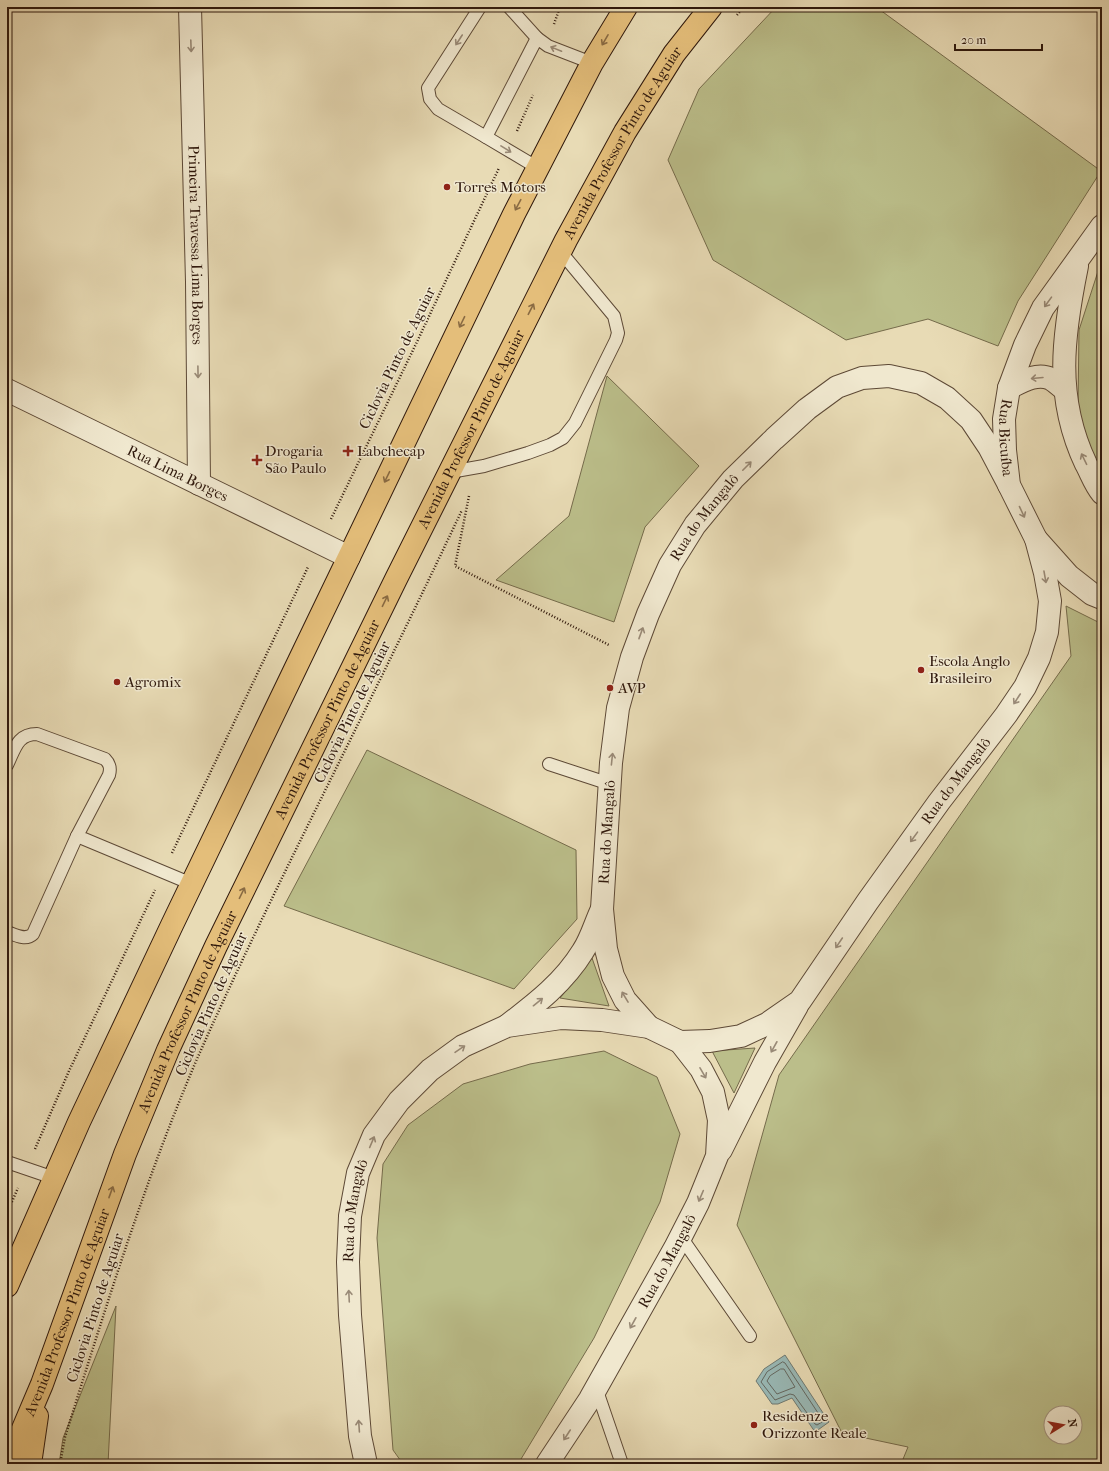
<svg xmlns="http://www.w3.org/2000/svg" width="1109" height="1471" viewBox="0 0 1109 1471" font-family="'IM FELL French Canon',serif">
<rect width="100%" height="100%" fill="#e8dbb5"/>
<filter id="stains"><feTurbulence type="fractalNoise" baseFrequency=".005" numOctaves="4"/><feColorMatrix values="0 0 0 0 .2 0 0 0 0 .09 0 0 0 0 .02 0 0 0 .5 -.17"/></filter>
<radialGradient id="worn" r=".72"><stop offset=".6" stop-color="#630" stop-opacity="0"/><stop offset="1" stop-color="#630" stop-opacity=".3"/></radialGradient>
<g fill="#bbbe8a" stroke="#756b4b" fill-rule="evenodd">
<path d="M776,7H876L1101,171L1018,301L998,346L928,319L846,340L713,260L668,160L699,89Z"/>
<path d="M1102,259V483L1098,477L1078,408L1079,330Z"/>
<path d="M607,376L699,466L645,527L614,622L496,580L569,516Z"/>
<path d="M1066,606L1102,624V1464H901L908,1447L842,1433L737,1225L779,1075L1071,656ZM1051,1413H1075V1437H1051Z"/>
<path d="M367,750L576,850L577,919L514,989L284,906Z"/>
<path d="M592,958L609,1006L560,998Z"/>
<path d="M755,1048L734,1093L712,1051Z"/>
<path d="M604,1051L657,1077L680,1134L660,1202L594,1338L518,1464H403L393,1450L377,1238L383,1164L408,1125L463,1084L530,1064Z"/>
<path d="M116,1306L108,1464H59L63,1438Z"/>
</g>
<path fill="#99b9b6" stroke="#6f7972" d="M785,1355L829,1422L815,1432L792,1398L778,1404H772L756,1381L764,1369Z"/>
<g fill="none" stroke-linecap="round" stroke-linejoin="round">
<g stroke="#646861" stroke-width="1">
<path d="M783,1362L785,1363L822,1419V1422L817,1425L815,1424L794,1395L790,1394L775,1400L761,1382L767,1372Z"/>
<path d="M781,1369H784L795,1387L777,1394L767,1381L770,1376Z"/>
</g>
<defs>
<g id="service">
<path d="M480,7L428,88L430,99L438,109L486,137"/>
<path d="M509,7L537,38"/>
<path d="M538,168L486,137L537,38L548,46L592,63"/>
<path d="M450,472L484,466L528,453L550,445L563,438L575,423L616,340L618,333L614,316L560,251"/>
<path d="M549,764L610,784"/>
<path d="M7,765C15,749 17,734 37,734L105,759C110,764 111,768 109,775L77,836L192,884"/>
<path d="M7,932C15,935 26,941 33,934L77,836"/>
<path d="M7,1162L54,1178"/>
<path d="M681,1237L750,1336"/>
<path d="M596,1388L622,1464"/>
</g>
<g id="minor">
<path id="s1" d="M190,7L197,282L199,484"/>
<path id="s2" d="M1102,226L1043,308L1025,345L1009,388L1004,419L1005,450L1009,485L1036,539L1069,576L1092,594L1102,598"/>
<path d="M1077,266C1063,335 1054,397 1086,464C1091,473 1095,485 1102,493"/>
<path d="M1009,388C1021,382 1037,372 1051,379C1056,382 1060,386 1064,389"/>
<path id="s3" d="M7,390L349,557"/>
<path d="M508,1025C537,1003 564,982 583,951C591,939 595,924 601,911"/>
<path id="s4" d="M649,1027L625,1000L613,976L606,949L602,909L611,763L618,708L632,657L648,614L670,565L695,525L733,479L774,439L807,409L837,387L862,378L889,376L921,383L947,398L971,420L989,447L1009,485"/>
<path d="M721,1150L765,1062L797,1006"/>
<path id="s5" d="M366,1464L360,1436L350,1315L348,1262L350,1216L358,1173L374,1135L399,1101L430,1070L463,1046L507,1026L561,1018L602,1020L649,1027L680,1042L710,1041L741,1036L767,1024L800,1001L868,901L939,802L1006,715L1025,687L1039,658L1047,632L1050,601L1045,573L1036,539"/>
<path id="s6" d="M547,1464L590,1399L675,1248L698,1203L717,1156L719,1120L713,1092L701,1069L680,1042"/>
</g>
<g id="primary">
<path d="M7,1286L79,1122L172,925L514,214L592,63L626,7"/>
<path id="s7" d="M8,1464L42,1384L125,1154L168,1050L216,946L396,579L566,240L625,132L674,54L711,7"/>
<path d="M30,1464L37,1416"/>
</g>
</defs>
<use href="#service" stroke="#5d4936" stroke-width="14"/>
<use href="#minor" stroke="#5d4936" stroke-width="24"/>
<use href="#primary" stroke="#2f180c" stroke-width="24"/>
<g stroke="#2f180c" stroke-width="2.5" stroke-dasharray="1 2" stroke-linecap="butt">
<path d="M737,15L744,7"/>
<path d="M554,24L560,7"/>
<path d="M517,131L533,95"/>
<path d="M469,496L455,566L609,645"/>
<path d="M331,519L415,346L499,168"/>
<path d="M172,853L308,567"/>
<path d="M35,1149L69,1071L155,890"/>
<path d="M7,1213L18,1188"/>
<path d="M60,1464L65,1437C105,1310 144,1182 197,1059C232,980 270,902 308,825C360,720 412,616 462,510"/>
</g>
<use href="#service" stroke="#f0e8cf" stroke-width="12"/>
<use href="#minor" stroke="#f0e8cf" stroke-width="22"/>
<use href="#primary" stroke="#e4be7a" stroke-width="22"/>
</g>
<defs><path id="oneway-shaft" d="M-6 0H5M1.5-3L5.5 0L1.5 3" fill="none" stroke-width="1.6" stroke-linecap="round" stroke-linejoin="round"/></defs>
<g stroke="#998a77">
<use href="#oneway-shaft" transform="translate(459 40) rotate(123)"/>
<use href="#oneway-shaft" transform="translate(191 46) rotate(88)"/>
<use href="#oneway-shaft" transform="translate(556 49) rotate(-158)"/>
<use href="#oneway-shaft" transform="translate(506 149) rotate(32)"/>
<use href="#oneway-shaft" transform="translate(1048 302) rotate(126)"/>
<use href="#oneway-shaft" transform="translate(198 372) rotate(89)"/>
<use href="#oneway-shaft" transform="translate(1037 378) rotate(175)"/>
<use href="#oneway-shaft" transform="translate(1084 459) rotate(-116)"/>
<use href="#oneway-shaft" transform="translate(747 466) rotate(-45)"/>
<use href="#oneway-shaft" transform="translate(1022 512) rotate(65)"/>
<use href="#oneway-shaft" transform="translate(1045 577) rotate(80)"/>
<use href="#oneway-shaft" transform="translate(641 633) rotate(-70)"/>
<use href="#oneway-shaft" transform="translate(1017 699) rotate(123)"/>
<use href="#oneway-shaft" transform="translate(612 759) rotate(-84)"/>
<use href="#oneway-shaft" transform="translate(914 837) rotate(126)"/>
<use href="#oneway-shaft" transform="translate(839 943) rotate(124)"/>
<use href="#oneway-shaft" transform="translate(625 997) rotate(-121)"/>
<use href="#oneway-shaft" transform="translate(538 1002) rotate(-39)"/>
<use href="#oneway-shaft" transform="translate(774 1047) rotate(119)"/>
<use href="#oneway-shaft" transform="translate(460 1049) rotate(-34)"/>
<use href="#oneway-shaft" transform="translate(703 1073) rotate(60)"/>
<use href="#oneway-shaft" transform="translate(372 1142) rotate(-67)"/>
<use href="#oneway-shaft" transform="translate(701 1196) rotate(113)"/>
<use href="#oneway-shaft" transform="translate(349 1296) rotate(-93)"/>
<use href="#oneway-shaft" transform="translate(633 1323) rotate(119)"/>
<use href="#oneway-shaft" transform="translate(359 1426) rotate(-94)"/>
<use href="#oneway-shaft" transform="translate(567 1435) rotate(123)"/>
</g>
<g stroke="#8a6b43">
<use href="#oneway-shaft" transform="translate(605 40) rotate(120)"/>
<use href="#oneway-shaft" transform="translate(518 205) rotate(118)"/>
<use href="#oneway-shaft" transform="translate(531 309) rotate(-63)"/>
<use href="#oneway-shaft" transform="translate(462 322) rotate(116)"/>
<use href="#oneway-shaft" transform="translate(387 477) rotate(116)"/>
<use href="#oneway-shaft" transform="translate(385 601) rotate(-64)"/>
<use href="#oneway-shaft" transform="translate(242 893) rotate(-64)"/>
<use href="#oneway-shaft" transform="translate(111 1192) rotate(-70)"/>
</g>
<g fill="#8f2418" stroke="#f0e8cf" stroke-width="1.5">
<circle cx="447" cy="187" r="4"/>
<path d="M346 445h4v4h4v4h-4v4h-4v-4h-4v-4h4z"/>
<path d="M255 454h4v4h4v4h-4v4h-4v-4h-4v-4h4z"/>
<circle cx="921" cy="670" r="4"/>
<circle cx="117" cy="682" r="4"/>
<circle cx="610" cy="688" r="4"/>
<circle cx="754" cy="1425" r="4"/>
</g>
<g text-anchor="middle" dominant-baseline="central" stroke-width="3" stroke-linejoin="round" paint-order="stroke">
<g font-size="15" fill="#2f180c" stroke="#f0e8cf">
<text stroke="none"><textPath href="#s7" startOffset="1459">Avenida Professor Pinto de Aguiar</textPath></text>
<text stroke="none"><textPath href="#s1" startOffset="238">Primeira Travessa Lima Borges</textPath></text>
<text transform="translate(397 358) rotate(-64)">Ciclovia Pinto de Aguiar</text>
<text stroke="none"><textPath href="#s7" startOffset="1135">Avenida Professor Pinto de Aguiar</textPath></text>
<text stroke="none"><textPath href="#s2" startOffset="238">Rua Bicuíba</textPath></text>
<text stroke="none"><textPath href="#s3" startOffset="190">Rua Lima Borges</textPath></text>
<text stroke="none"><textPath href="#s4" startOffset="544">Rua do Mangalô</textPath></text>
<text transform="translate(352 712) rotate(-64)">Ciclovia Pinto de Aguiar</text>
<text stroke="none"><textPath href="#s7" startOffset="811">Avenida Professor Pinto de Aguiar</textPath></text>
<text stroke="none"><textPath href="#s5" startOffset="1087">Rua do Mangalô</textPath></text>
<text stroke="none"><textPath href="#s4" startOffset="208">Rua do Mangalô</textPath></text>
<text transform="translate(211 1004) rotate(-66)">Ciclovia Pinto de Aguiar</text>
<text stroke="none"><textPath href="#s7" startOffset="487">Avenida Professor Pinto de Aguiar</textPath></text>
<text stroke="none"><textPath href="#s5" startOffset="255">Rua do Mangalô</textPath></text>
<text stroke="none"><textPath href="#s6" startOffset="236">Rua do Mangalô</textPath></text>
<text transform="translate(95 1308) rotate(-72)">Ciclovia Pinto de Aguiar</text>
<text stroke="none"><textPath href="#s7" startOffset="163">Avenida Professor Pinto de Aguiar</textPath></text>
</g>
<g font-size="15" fill="#2f180c" stroke="#f0e8cf" text-anchor="start">
<text x="455" y="187">Torres Motors</text>
<text x="265" y="451">Drogaria<tspan x="265" dy="17">São Paulo</tspan></text>
<text x="357" y="451">Labchecap</text>
<text x="929" y="661">Escola Anglo<tspan x="929" dy="17">Brasileiro</tspan></text>
<text x="125" y="682">Agromix</text>
<text x="618" y="688">AVP</text>
<text x="762" y="1416">Residenze<tspan x="762" dy="17">Orizzonte Reale</tspan></text>
</g>
</g>
<rect width="1109" height="1471" fill="none" stroke="#e8dbb5" stroke-width="24"/>
<rect x="8" y="8" width="1093" height="1455" fill="none" stroke="#2f180c" stroke-width="2"/>
<rect x="12" y="12" width="1085" height="1447" fill="none" stroke="#2f180c"/>
<g transform="translate(1063 1425) rotate(79)"><circle r="19" fill="#f0e8cf" stroke="#a39581"/>
<path d="M0-3L7 15L0 10L-7 15Z" fill="#8f2418"/>
<text y="-6" font-size="11" font-weight="bold" text-anchor="middle" fill="#2f180c">N</text>
</g>
<path d="M955 44v6h87v-6" fill="none" stroke="#2f180c" stroke-width="2"/>
<text x="961" y="44" font-size="12" fill="#2f180c" stroke="#f0e8cf" stroke-width="3" paint-order="stroke">20 m</text>
<rect width="100%" height="100%" filter="url(#stains)"/>
<rect width="100%" height="100%" fill="url(#worn)"/>
</svg>
